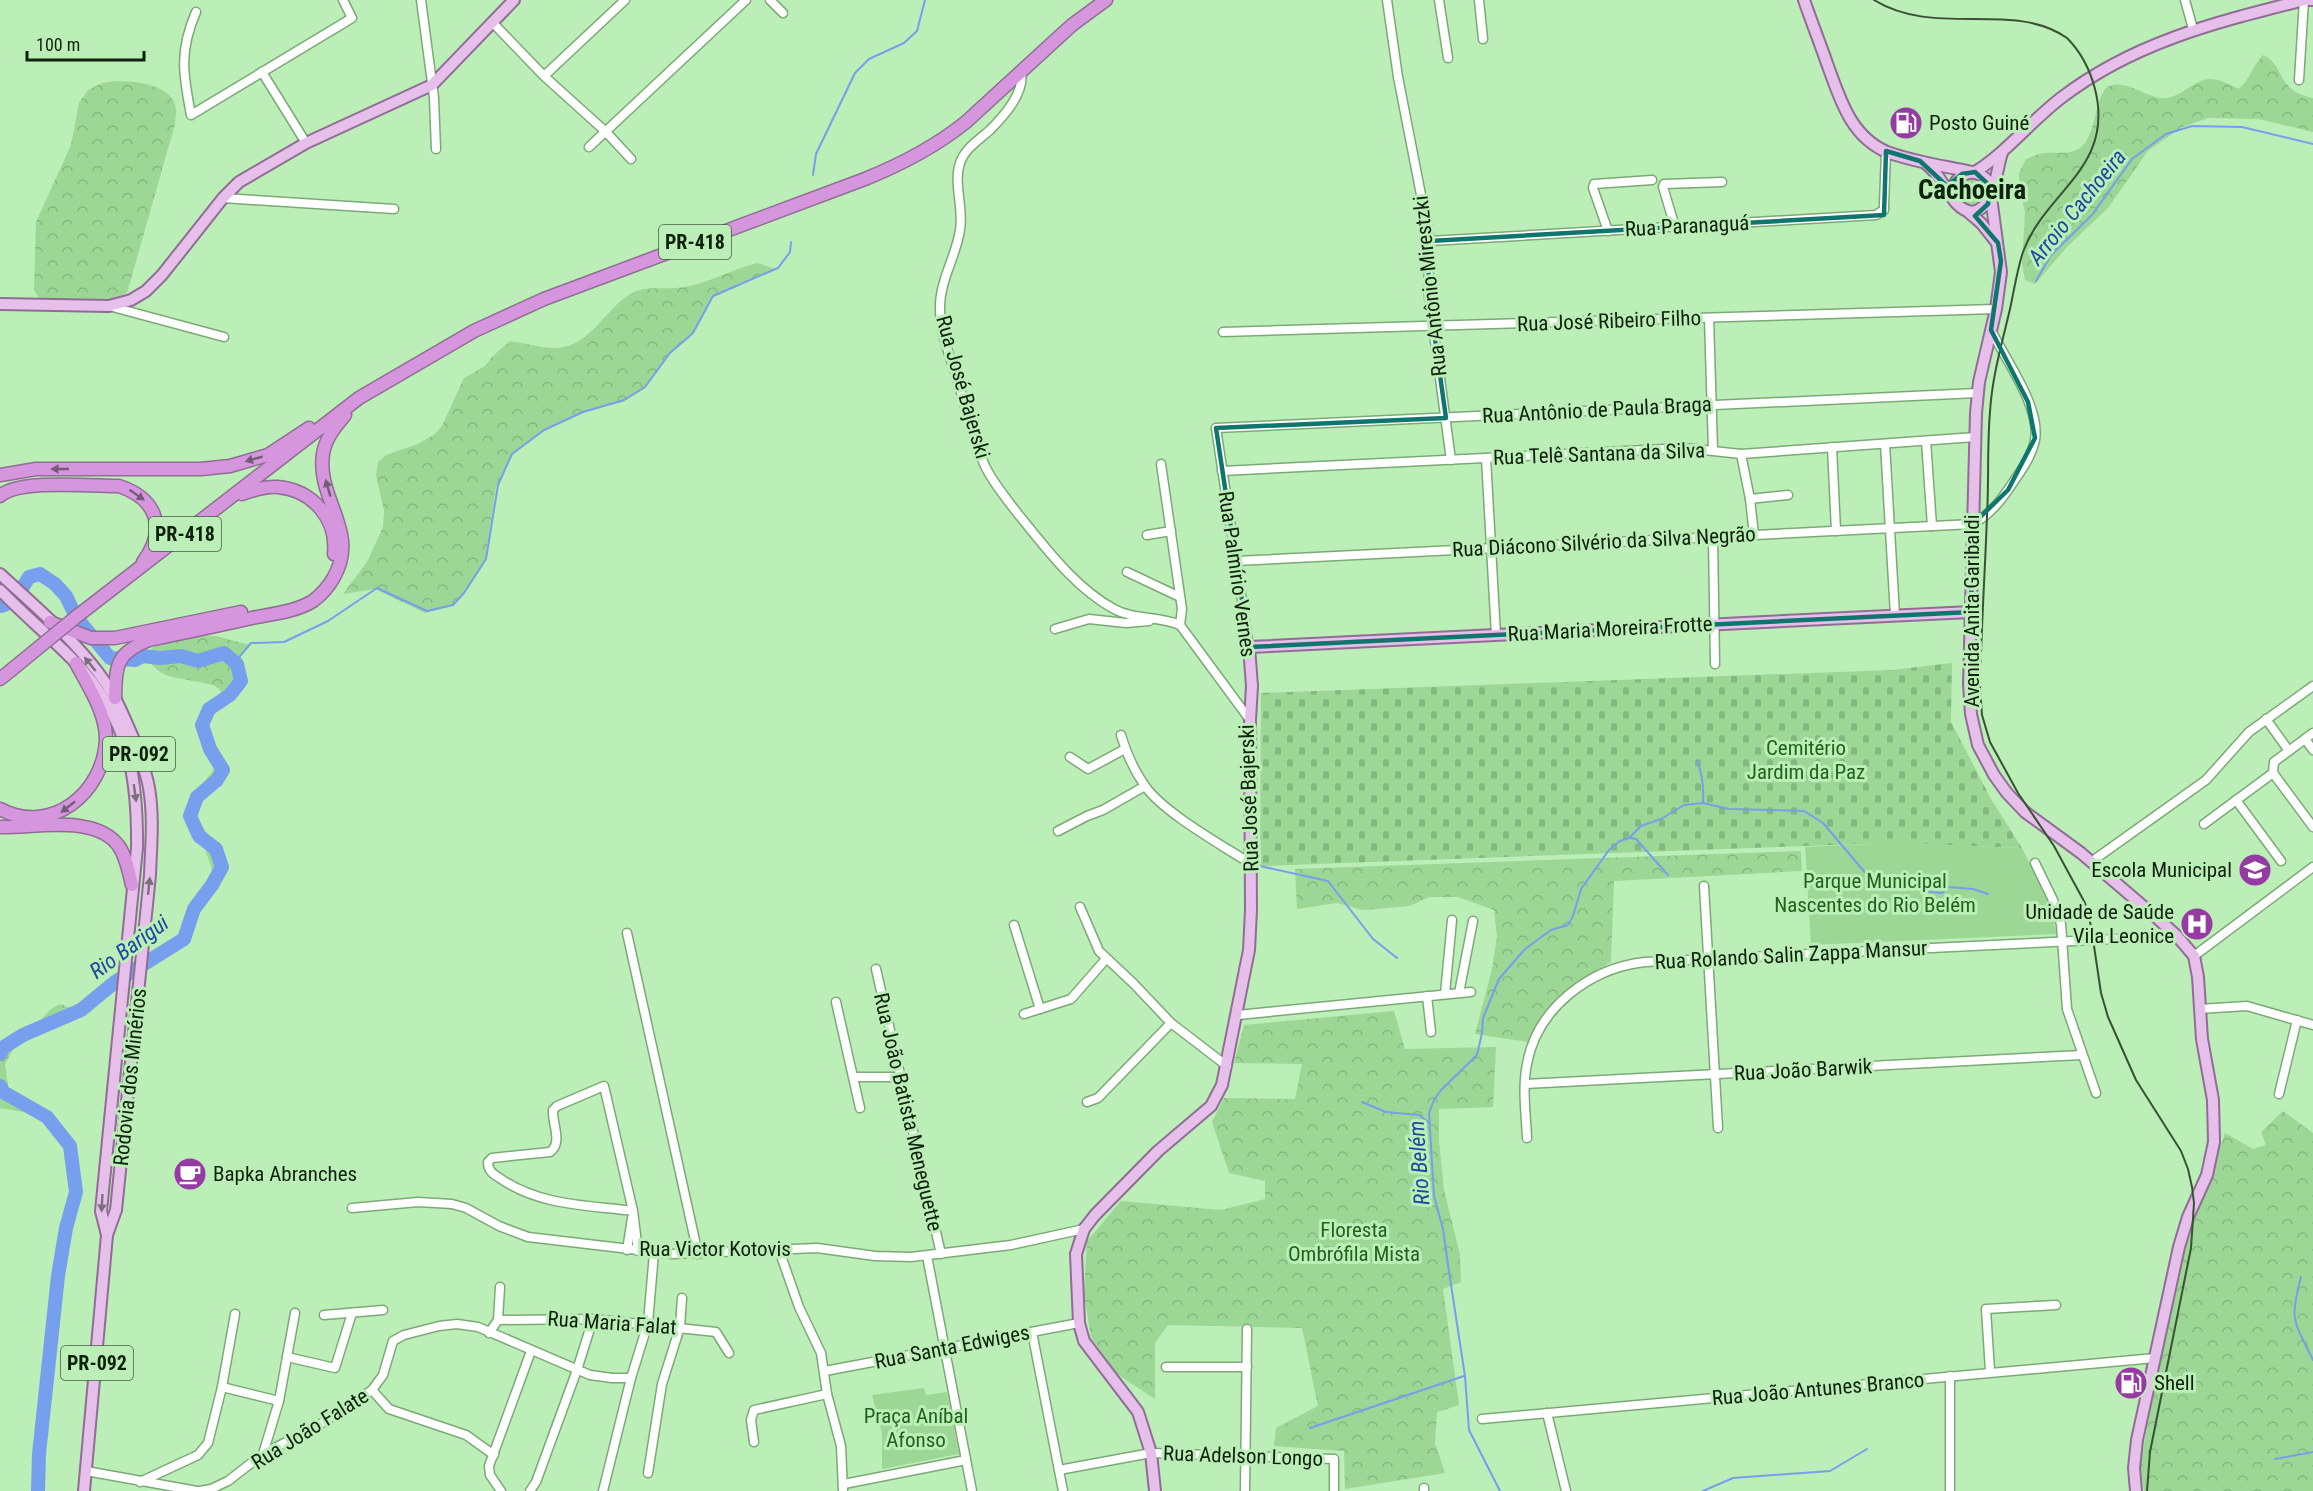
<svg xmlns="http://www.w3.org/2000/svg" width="2313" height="1491" viewBox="0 0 2313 1491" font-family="'Roboto Condensed',sans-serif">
<defs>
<pattern id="grass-dots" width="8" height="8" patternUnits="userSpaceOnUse" patternTransform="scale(1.5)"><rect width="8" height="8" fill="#9cd796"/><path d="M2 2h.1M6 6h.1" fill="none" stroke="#85b880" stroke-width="1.8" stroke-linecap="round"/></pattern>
<pattern id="forest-crowns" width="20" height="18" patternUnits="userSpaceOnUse" patternTransform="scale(1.5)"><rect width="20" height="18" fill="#9cd796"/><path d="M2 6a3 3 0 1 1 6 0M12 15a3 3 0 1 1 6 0" fill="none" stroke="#85b880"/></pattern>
<pattern id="cemetery-stones" width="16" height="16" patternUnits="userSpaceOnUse" patternTransform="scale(1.5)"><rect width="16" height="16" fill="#9cd796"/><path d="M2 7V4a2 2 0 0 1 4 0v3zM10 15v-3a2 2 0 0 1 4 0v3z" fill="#85b880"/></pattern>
</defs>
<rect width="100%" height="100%" fill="#bceeb7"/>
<circle fill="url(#grass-dots)" cx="1972" cy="192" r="14"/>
<g fill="url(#forest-crowns)">
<path d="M2263,55C2286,65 2275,91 2313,98V132L2258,119L2208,118L2182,127L2148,151L2108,208L2067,247L2035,284L2025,280L2022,264L2025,213L2019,183V173L2026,159C2032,157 2038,154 2044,153C2055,152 2070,155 2080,148C2098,134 2094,94 2109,86C2125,79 2146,97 2162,98C2181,99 2191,81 2209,79C2219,78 2230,85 2239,89C2250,79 2253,65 2263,55Z"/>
<path d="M115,81C135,81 173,84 176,109C177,113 175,119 175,124L127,293L103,302L40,300L34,290L36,222L71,145L79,103L88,90L102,83Z"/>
<path d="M757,263L776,269L712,298L692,335L669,355L644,389L623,402L581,413L543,432L511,455L496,487L485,561L463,595L452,606L425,613L375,589L343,594L367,562L383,527L384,511L376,475L378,462L386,455L418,444L435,434L442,426L464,378L485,366L492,357L510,341C525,343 540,348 555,348C590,348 605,308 632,293C644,286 660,289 673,288C703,287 729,270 757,263Z"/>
<path d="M195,635L216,636L250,645L235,661L239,682L224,700L220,690L215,686C200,681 184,680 169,676C151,670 137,651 163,642C173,639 185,638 195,635Z"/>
<path d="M216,760L222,772L198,798L193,814L219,850L222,866L214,883L211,866L204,847L188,826L184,812L190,799L212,772Z"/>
<path d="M1801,851L1802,871L1614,881L1611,962L1561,995L1543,1014L1528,1042L1475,1034L1492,969L1497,937L1494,910L1458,897H1429L1410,906L1363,910L1337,903L1297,909L1295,869Z"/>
<path d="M61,1004L71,1009L77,1017L17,1043L5,1064L9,1091L53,1118L55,1121L30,1113L0,1108V1047C13,1044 24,1040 33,1030C42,1020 48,1008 61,1004Z"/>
<path d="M1394,1011L1405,1049L1496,1047L1493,1107L1439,1109V1141L1444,1190L1460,1254L1461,1282L1443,1289L1459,1405L1437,1412L1435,1443L1445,1473L1345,1489L1344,1451L1274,1446L1276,1428L1318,1406L1302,1328L1168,1325L1155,1343V1399L1117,1374L1091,1337L1084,1294L1087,1241L1121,1201L1221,1210L1265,1199V1181L1229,1173L1212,1122L1224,1098L1295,1099L1302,1064L1234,1063L1244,1025Z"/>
<path d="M2283,1111L2313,1133V1491H2144L2140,1468L2150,1410L2190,1229C2200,1197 2214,1166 2225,1133L2253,1149L2266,1145L2261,1132Z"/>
</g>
<path fill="url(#cemetery-stones)" d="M1952,663L1951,722L1991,799L2022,848L1890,843L1260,866L1261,693L1892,670Z"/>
<g fill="#9cd796">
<path d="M1890,843L2022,848L2048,901L2057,934L1811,945L1805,847Z"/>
<path d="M924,1388L926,1395L947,1392L959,1454L882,1469V1433L872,1395Z"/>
</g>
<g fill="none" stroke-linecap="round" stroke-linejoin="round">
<g stroke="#769fed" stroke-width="2">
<path d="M813,175L816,154L855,73L869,59L904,43L917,31L925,0"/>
<path d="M2036,281L2051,255L2092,215L2132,159L2166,134L2192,126L2242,127L2313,144"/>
<path d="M237,664L240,656L251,643L284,642L328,621L377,588L427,611L453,605L464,593L486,559L498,485L512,454L544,430L583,412L624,400L645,387L670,353L693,333L713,296L778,268L790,252L791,242"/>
<path d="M1697,761C1703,775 1704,787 1703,803"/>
<path d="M1630,838L1636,839L1668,875"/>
<path d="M1260,866L1328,881L1373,939L1397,958"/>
<path d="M1362,1102L1386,1112L1419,1115L1429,1123"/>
<path d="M2301,1277C2289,1321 2294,1321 2313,1360"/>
<path d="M1310,1428L1464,1376"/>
<path d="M2275,1459L2313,1452"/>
<path d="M1500,1491L1469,1430L1465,1376L1448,1265L1443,1229L1434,1196L1429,1113L1434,1100L1441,1090L1477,1055L1482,1033L1483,1018L1499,979L1525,949L1551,930L1568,925L1573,916L1581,889L1609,850L1620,841L1629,838L1641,826L1661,819L1684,805L1703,803L1729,809L1804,811L1823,823L1868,876L1888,879L1895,883H1916L1930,892L1942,893L1948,887L1973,889L1988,894"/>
<path d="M1703,1491L1733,1478L1830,1471L1867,1449"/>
</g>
<g stroke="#769fed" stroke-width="14">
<path d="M0,606C14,604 22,588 29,577L40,574L55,584L66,596L76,617L110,658L135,660L143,656L160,658L181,656L198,661L224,653L237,664L241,681L230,695L209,709L202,725L210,749L223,770L217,780L197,797L190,816L199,836L216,849L222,867L212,885L194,909L184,939L115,982L81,1010L23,1035L4,1047L0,1054"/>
<path d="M0,1086L3,1092L47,1117L70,1146L76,1192L66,1228L58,1276L39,1454L38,1491"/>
</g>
<defs>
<g id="minor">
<path d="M421,0L434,98L436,149"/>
<path d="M770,0L783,13"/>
<path d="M1387,0L1398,77L1430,241L1428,289L1451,460"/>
<path d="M1439,0L1448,58"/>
<path d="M1479,0L1483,39"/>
<path d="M2185,0L2193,29"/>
<path d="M196,12C179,51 183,74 191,115L352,18L343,0"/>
<path d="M492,22L544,76L606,132L631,159"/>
<path d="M262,72L306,143"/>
<path d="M1021,72C1025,93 1004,116 990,130C979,140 965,148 960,163C953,183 964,209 960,230C956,257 939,282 940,309C940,332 949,354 956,375C965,405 972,437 985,466C993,483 1006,498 1018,514C1046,548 1075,588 1114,609C1134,620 1159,616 1180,625L1250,720"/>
<path d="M544,76L625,0"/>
<path d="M2299,80L2304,0"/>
<path d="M589,147L746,0"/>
<path d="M223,198L394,209"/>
<path d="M1675,227L1663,187L1664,184L1722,182"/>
<path d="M1608,231L1593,188L1594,184L1652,180"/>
<path d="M1430,241L1876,215L1884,210V206L1886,151"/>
<path d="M109,306L224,337"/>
<path d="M1709,318L1713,450"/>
<path d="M1223,332L1996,309"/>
<path d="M1926,441L1932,526"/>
<path d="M1885,444L1895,615"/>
<path d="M1832,447L1836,531"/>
<path d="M1741,454L1750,499L1754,535"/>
<path d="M1486,458L1496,635"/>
<path d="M1161,464L1182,609L1180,625"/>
<path d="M1222,471L1685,448L1741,454L1975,437"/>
<path d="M1750,499L1788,495"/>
<path d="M1147,535L1171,531"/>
<path d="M1713,537L1715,664"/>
<path d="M1236,561L1973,524C1991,514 2003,498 2014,481C2023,468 2032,455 2035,440C2041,407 2005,359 1991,330"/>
<path d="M1127,572L1180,597"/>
<path d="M1055,629L1089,619L1126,623L1149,621"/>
<path d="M1249,647L1216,428L1977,393"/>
<path d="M2266,719L2289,751"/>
<path d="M1121,735C1126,752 1135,772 1145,786C1164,813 1222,845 1251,864"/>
<path d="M2305,739L2313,750"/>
<path d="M1070,757L1088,769L1125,749"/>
<path d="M2273,773L2313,827"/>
<path d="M2236,800L2281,861"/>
<path d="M2204,824L2273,773L2274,762L2313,733"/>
<path d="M1058,831L1087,816L1103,810L1145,786"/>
<path d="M2091,862L2206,780L2249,732L2313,686"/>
<path d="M2035,863L2053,900L2061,924L2067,1009L2096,1093"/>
<path d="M1704,886L1718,1128"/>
<path d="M1080,907L1099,951L1134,984L1171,1023L1227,1066"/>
<path d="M1014,925L1040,1009"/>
<path d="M627,933L698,1254"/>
<path d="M2194,956L2313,867"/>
<path d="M876,969L941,1254"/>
<path d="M1459,993L1473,921"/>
<path d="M1445,994L1452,920"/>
<path d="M1427,996L1431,1032"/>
<path d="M836,1002L860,1108"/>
<path d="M2199,1009L2247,1006L2313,1025"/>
<path d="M1024,1014L1071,999L1106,959"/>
<path d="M1238,1015L1471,992"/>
<path d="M854,1077H900"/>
<path d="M1525,1084L2082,1055"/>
<path d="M2279,1094L2297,1020"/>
<path d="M1087,1102L1098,1098L1171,1023"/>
<path d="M1527,1138C1526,1114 1522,1088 1527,1064C1537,1008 1590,968 1645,962L2177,936"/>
<path d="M352,1208L418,1202L452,1204L466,1208L499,1226L528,1237L672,1254L817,1248L875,1256L911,1257L1011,1245L1084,1229"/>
<path d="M633,1211C587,1205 541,1206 501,1179C494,1174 488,1172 488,1162L492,1158L550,1152C563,1143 552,1124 553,1110L557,1106L604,1086L633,1211L638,1251"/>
<path d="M627,1250L632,1218"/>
<path d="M779,1250L799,1307L821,1353L827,1394L841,1446L843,1491"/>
<path d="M927,1256L972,1491"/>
<path d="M324,1315L383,1310"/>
<path d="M498,1320L500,1287"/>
<path d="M1032,1332L1063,1491"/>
<path d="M489,1333L498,1320L593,1319L716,1332L729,1353"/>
<path d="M287,1357L335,1368L352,1313"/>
<path d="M1166,1367H1247"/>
<path d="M825,1371L1079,1323"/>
<path d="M1990,1371L1986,1309L2056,1305"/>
<path d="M222,1387L279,1401"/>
<path d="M372,1390L389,1409L466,1435L494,1455"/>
<path d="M1547,1413L1566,1491"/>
<path d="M1482,1419L2155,1358"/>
<path d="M754,1442L751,1420L754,1410L827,1394"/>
<path d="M263,1454L279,1401L295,1313"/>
<path d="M1059,1470L1151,1453L1334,1459V1491"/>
<path d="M86,1471L197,1491"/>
<path d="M648,1473L662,1384L680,1327L682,1298"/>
<path d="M140,1482L198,1455L208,1443L222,1387L235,1314"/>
<path d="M844,1484L966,1460"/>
<path d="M200,1491L211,1489L228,1481L263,1454L319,1425L372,1390L383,1375L393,1341L404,1335L439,1326L457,1324L478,1327L590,1375L612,1378H631"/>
<path d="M501,1491L490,1475L489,1466L531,1351"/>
<path d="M530,1491L536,1482L577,1370L593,1319"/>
<path d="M603,1491L631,1378L648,1323L654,1253"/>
<path d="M1245,1491L1247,1329"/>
<path d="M1424,1491V1488"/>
<path d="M1950,1491V1376"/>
</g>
<g id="major">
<path d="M1804,0C1812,23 1821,46 1829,69C1841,102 1852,137 1887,152C1914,162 1944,166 1972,172"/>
<path d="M1926,164C1946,178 1950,209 1972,212C1996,208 1995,173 2002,153"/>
<path d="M1975,172C2007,152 2031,121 2061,98C2134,42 2217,22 2304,0H2313"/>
<path d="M1952,197C1951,175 1974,164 1989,182L2001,272L1996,309L1979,382L1976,413L1969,684L1971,714L1978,745L1994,775L2007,793L2025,812L2081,853L2157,918L2177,936L2194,956L2198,977L2202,1039L2213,1100L2214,1142L2207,1175L2188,1217L2179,1247L2137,1440L2134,1468L2136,1491"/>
<path d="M1967,211L1981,223L1997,243"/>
<path d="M0,304L109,306L131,300L146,291L162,275L223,198L239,182L306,143L432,85L514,0"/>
<path d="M0,574C40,611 88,650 115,698C122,712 128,726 134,740C140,756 146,771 149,788C154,817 151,847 150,875L116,1210L107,1235L84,1491"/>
<path d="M0,590C24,615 52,638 76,663C128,718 138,775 137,848L101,1211L107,1235"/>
<path d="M1155,1491L1151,1453L1138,1412L1084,1341L1079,1323L1076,1254L1084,1229L1095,1215L1158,1151L1211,1106L1222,1085L1249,950L1251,910L1250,720L1252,686L1249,647L1971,612"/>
</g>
<g id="highway">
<path d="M0,475L36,469H201L230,466L268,455L309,428"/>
<path d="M242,494C253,490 265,486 278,487C312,490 338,519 334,554"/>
<path d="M0,496C18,479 93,486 119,486C158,499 167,530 143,562"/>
<path d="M76,617L359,398L474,331L544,299L865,179C902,164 935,147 966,122L1072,25L1106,0"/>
<path d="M50,622L91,638H115L241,612"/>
<path d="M0,679L10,671"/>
<path d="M115,698C116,665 116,653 149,640C183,633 217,626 252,618C272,614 295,612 313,601C321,595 329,586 334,577C360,531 316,499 323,454C325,439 335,427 345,415"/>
<path d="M0,809C51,836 104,793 106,739C106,712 88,686 76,663"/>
<path d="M0,827C34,828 94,814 118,845C126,856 129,872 132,885"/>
</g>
</defs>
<use href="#minor" stroke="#7baa76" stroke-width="11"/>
<use href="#major" stroke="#906d95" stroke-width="14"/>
<use href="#highway" stroke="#906d95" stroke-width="15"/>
<use href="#minor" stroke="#fff" stroke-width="8"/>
<use href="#major" stroke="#e6c0eb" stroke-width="10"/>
<use href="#highway" stroke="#d596de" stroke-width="12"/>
<path stroke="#385235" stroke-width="2" d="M1874,0C1935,38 2013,0 2067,38C2081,52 2090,70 2095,89C2115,168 2045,191 2023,252C2017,270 2014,291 2010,309C2002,343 1992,377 1990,412C1987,446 1989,481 1987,516C1985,573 1981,631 1980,688L1982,715L1990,742L2018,793L2054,846L2085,903L2091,926L2101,993L2108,1017L2136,1080L2181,1151L2188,1169L2192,1187L2194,1203L2191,1248L2150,1452L2147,1491"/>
<defs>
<path id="highway-bridge" d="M10,671L76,617"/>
</defs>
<use href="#highway-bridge" stroke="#906d95" stroke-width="15" stroke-linecap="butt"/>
<use href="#highway-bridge" stroke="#d596de" stroke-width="12"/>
</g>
<defs><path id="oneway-solid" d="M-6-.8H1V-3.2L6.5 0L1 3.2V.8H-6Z" transform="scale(1.5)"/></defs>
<g fill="#725c76">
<use href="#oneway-solid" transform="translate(254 459) rotate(164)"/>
<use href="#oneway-solid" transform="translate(60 469) rotate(180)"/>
<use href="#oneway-solid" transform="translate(328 488) rotate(-106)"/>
<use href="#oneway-solid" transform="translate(137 495) rotate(35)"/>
<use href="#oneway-solid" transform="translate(68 807) rotate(142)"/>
</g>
<g fill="#7a717c">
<use href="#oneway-solid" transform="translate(90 664) rotate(-129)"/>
<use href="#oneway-solid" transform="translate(135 793) rotate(82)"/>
<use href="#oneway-solid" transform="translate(149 886) rotate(-84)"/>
<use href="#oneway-solid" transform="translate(102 1203) rotate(93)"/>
</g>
<path fill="none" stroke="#0f766e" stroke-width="4.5" stroke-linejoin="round" d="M1886,151L1920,161L1947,186L1962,174L1975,172L1991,187L1988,204L1975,216L1998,243L2001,261L1991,330L2028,402L2035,438L2008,490L1973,524L1971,612L1249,647L1216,428L1446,418L1428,289L1430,241L1884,215Z"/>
<defs>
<symbol id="fuel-disc" viewBox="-11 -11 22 22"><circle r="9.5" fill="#963aa4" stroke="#bceeb7"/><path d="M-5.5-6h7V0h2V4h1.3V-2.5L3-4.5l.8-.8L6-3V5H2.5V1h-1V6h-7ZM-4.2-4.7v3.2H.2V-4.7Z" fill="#fff"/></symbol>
<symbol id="school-disc" viewBox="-11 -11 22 22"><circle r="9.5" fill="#963aa4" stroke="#bceeb7"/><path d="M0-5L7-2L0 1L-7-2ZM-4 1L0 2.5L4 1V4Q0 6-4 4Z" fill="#fff"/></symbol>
<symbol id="hospital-disc" viewBox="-11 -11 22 22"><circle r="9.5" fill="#963aa4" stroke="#bceeb7"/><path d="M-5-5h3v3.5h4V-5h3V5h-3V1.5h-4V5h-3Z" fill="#fff"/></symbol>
<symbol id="cafe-disc" viewBox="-11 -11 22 22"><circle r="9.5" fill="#963aa4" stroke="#bceeb7"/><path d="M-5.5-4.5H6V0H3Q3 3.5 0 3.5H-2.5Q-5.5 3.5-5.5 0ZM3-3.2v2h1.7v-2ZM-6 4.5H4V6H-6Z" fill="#fff"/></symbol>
</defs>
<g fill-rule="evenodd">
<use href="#fuel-disc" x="1887" y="104" width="38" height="38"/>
<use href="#school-disc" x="2236" y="851" width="38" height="38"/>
<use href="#hospital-disc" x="2178" y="905" width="38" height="38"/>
<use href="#cafe-disc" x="171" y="1155" width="38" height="38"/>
<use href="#fuel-disc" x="2112" y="1364" width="38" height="38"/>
</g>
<g text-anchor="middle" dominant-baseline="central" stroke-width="6" stroke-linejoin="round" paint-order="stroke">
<g fill="#bceeb7" stroke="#435f40" stroke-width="1.5">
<rect x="659" y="225" width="72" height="34" rx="4.5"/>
<rect x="149" y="517" width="72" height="34" rx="4.5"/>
<rect x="103" y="737" width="72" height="34" rx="4.5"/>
<rect x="61" y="1346" width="72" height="34" rx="4.5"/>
</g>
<g font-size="20" font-weight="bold" fill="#0f220d">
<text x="695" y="242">PR-418</text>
<text x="185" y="534">PR-418</text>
<text x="139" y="754">PR-092</text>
<text x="97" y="1363">PR-092</text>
</g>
<g font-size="21" fill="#0f220d" stroke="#bceeb7" text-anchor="start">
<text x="1929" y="123">Posto Guiné</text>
<text x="2232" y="870" text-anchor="end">Escola Municipal</text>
<text x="2174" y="912" text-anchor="end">Unidade de Saúde<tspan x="2174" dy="24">Vila Leonice</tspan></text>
<text x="213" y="1174">Bapka Abranches</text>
<text x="2154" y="1383">Shell</text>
</g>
<g font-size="21" fill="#0f220d" stroke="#bceeb7">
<text transform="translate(1687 226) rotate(-3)">Rua Paranaguá</text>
<text transform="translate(1430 286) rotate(-96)">Rua Antônio Mirestzki</text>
<text transform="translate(1609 321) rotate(-2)">Rua José Ribeiro Filho</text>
<text transform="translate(963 387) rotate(74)">Rua José Bajerski</text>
<text transform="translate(1597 410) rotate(-3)">Rua Antônio de Paula Braga</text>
<text transform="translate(1599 454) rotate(-2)">Rua Telê Santana da Silva</text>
<text transform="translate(1604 542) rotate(-3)">Rua Diácono Silvério da Silva Negrão</text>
<text transform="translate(1237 574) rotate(82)">Rua Palmírio Vernes</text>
<text transform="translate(1972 611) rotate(-90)">Avenida Anita Garibaldi</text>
<text transform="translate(1610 629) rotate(-3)">Rua Maria Moreira Frotte</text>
<text transform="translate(1249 798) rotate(-92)">Rua José Bajerski</text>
<text transform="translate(1791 955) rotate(-3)">Rua Rolando Salin Zappa Mansur</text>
<text transform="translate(1803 1070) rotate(-3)">Rua João Barwik</text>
<text transform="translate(130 1077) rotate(-84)">Rodovia dos Minérios</text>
<text transform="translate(908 1112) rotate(77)">Rua João Batista Meneguette</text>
<text x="715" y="1249">Rua Victor Kotovis</text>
<text transform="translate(612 1323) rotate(4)">Rua Maria Falat</text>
<text transform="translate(952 1347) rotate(-11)">Rua Santa Edwiges</text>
<text transform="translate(1818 1389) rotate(-5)">Rua João Antunes Branco</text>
<text transform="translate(310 1429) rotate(-32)">Rua João Falate</text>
<text transform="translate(1243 1456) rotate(2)">Rua Adelson Longo</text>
</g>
<g font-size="21" fill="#21631d" stroke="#bceeb7">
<text x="1806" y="748">Cemitério<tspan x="1806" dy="24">Jardim da Paz</tspan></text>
<text x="1875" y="881">Parque Municipal<tspan x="1875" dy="24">Nascentes do Rio Belém</tspan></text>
<text x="1354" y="1230">Floresta<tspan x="1354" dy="24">Ombrófila Mista</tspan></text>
<text x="916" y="1416">Praça Aníbal<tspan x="916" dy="24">Afonso</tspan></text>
</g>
<g font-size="22" font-style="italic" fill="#1c48a1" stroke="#bceeb7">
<text transform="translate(2077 207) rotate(-51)">Arroio Cachoeira</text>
<text transform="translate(129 947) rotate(-36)">Rio Barigui</text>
<text transform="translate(1419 1163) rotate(-94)">Rio Belém</text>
</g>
<g font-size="27" font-weight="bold" fill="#0f220d" stroke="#bceeb7">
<text x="1972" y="190">Cachoeira</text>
</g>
</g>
<path d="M27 51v9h117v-9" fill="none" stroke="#0f220d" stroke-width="3"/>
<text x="36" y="51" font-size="18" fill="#0f220d" stroke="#bceeb7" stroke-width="4.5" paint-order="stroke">100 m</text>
</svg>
